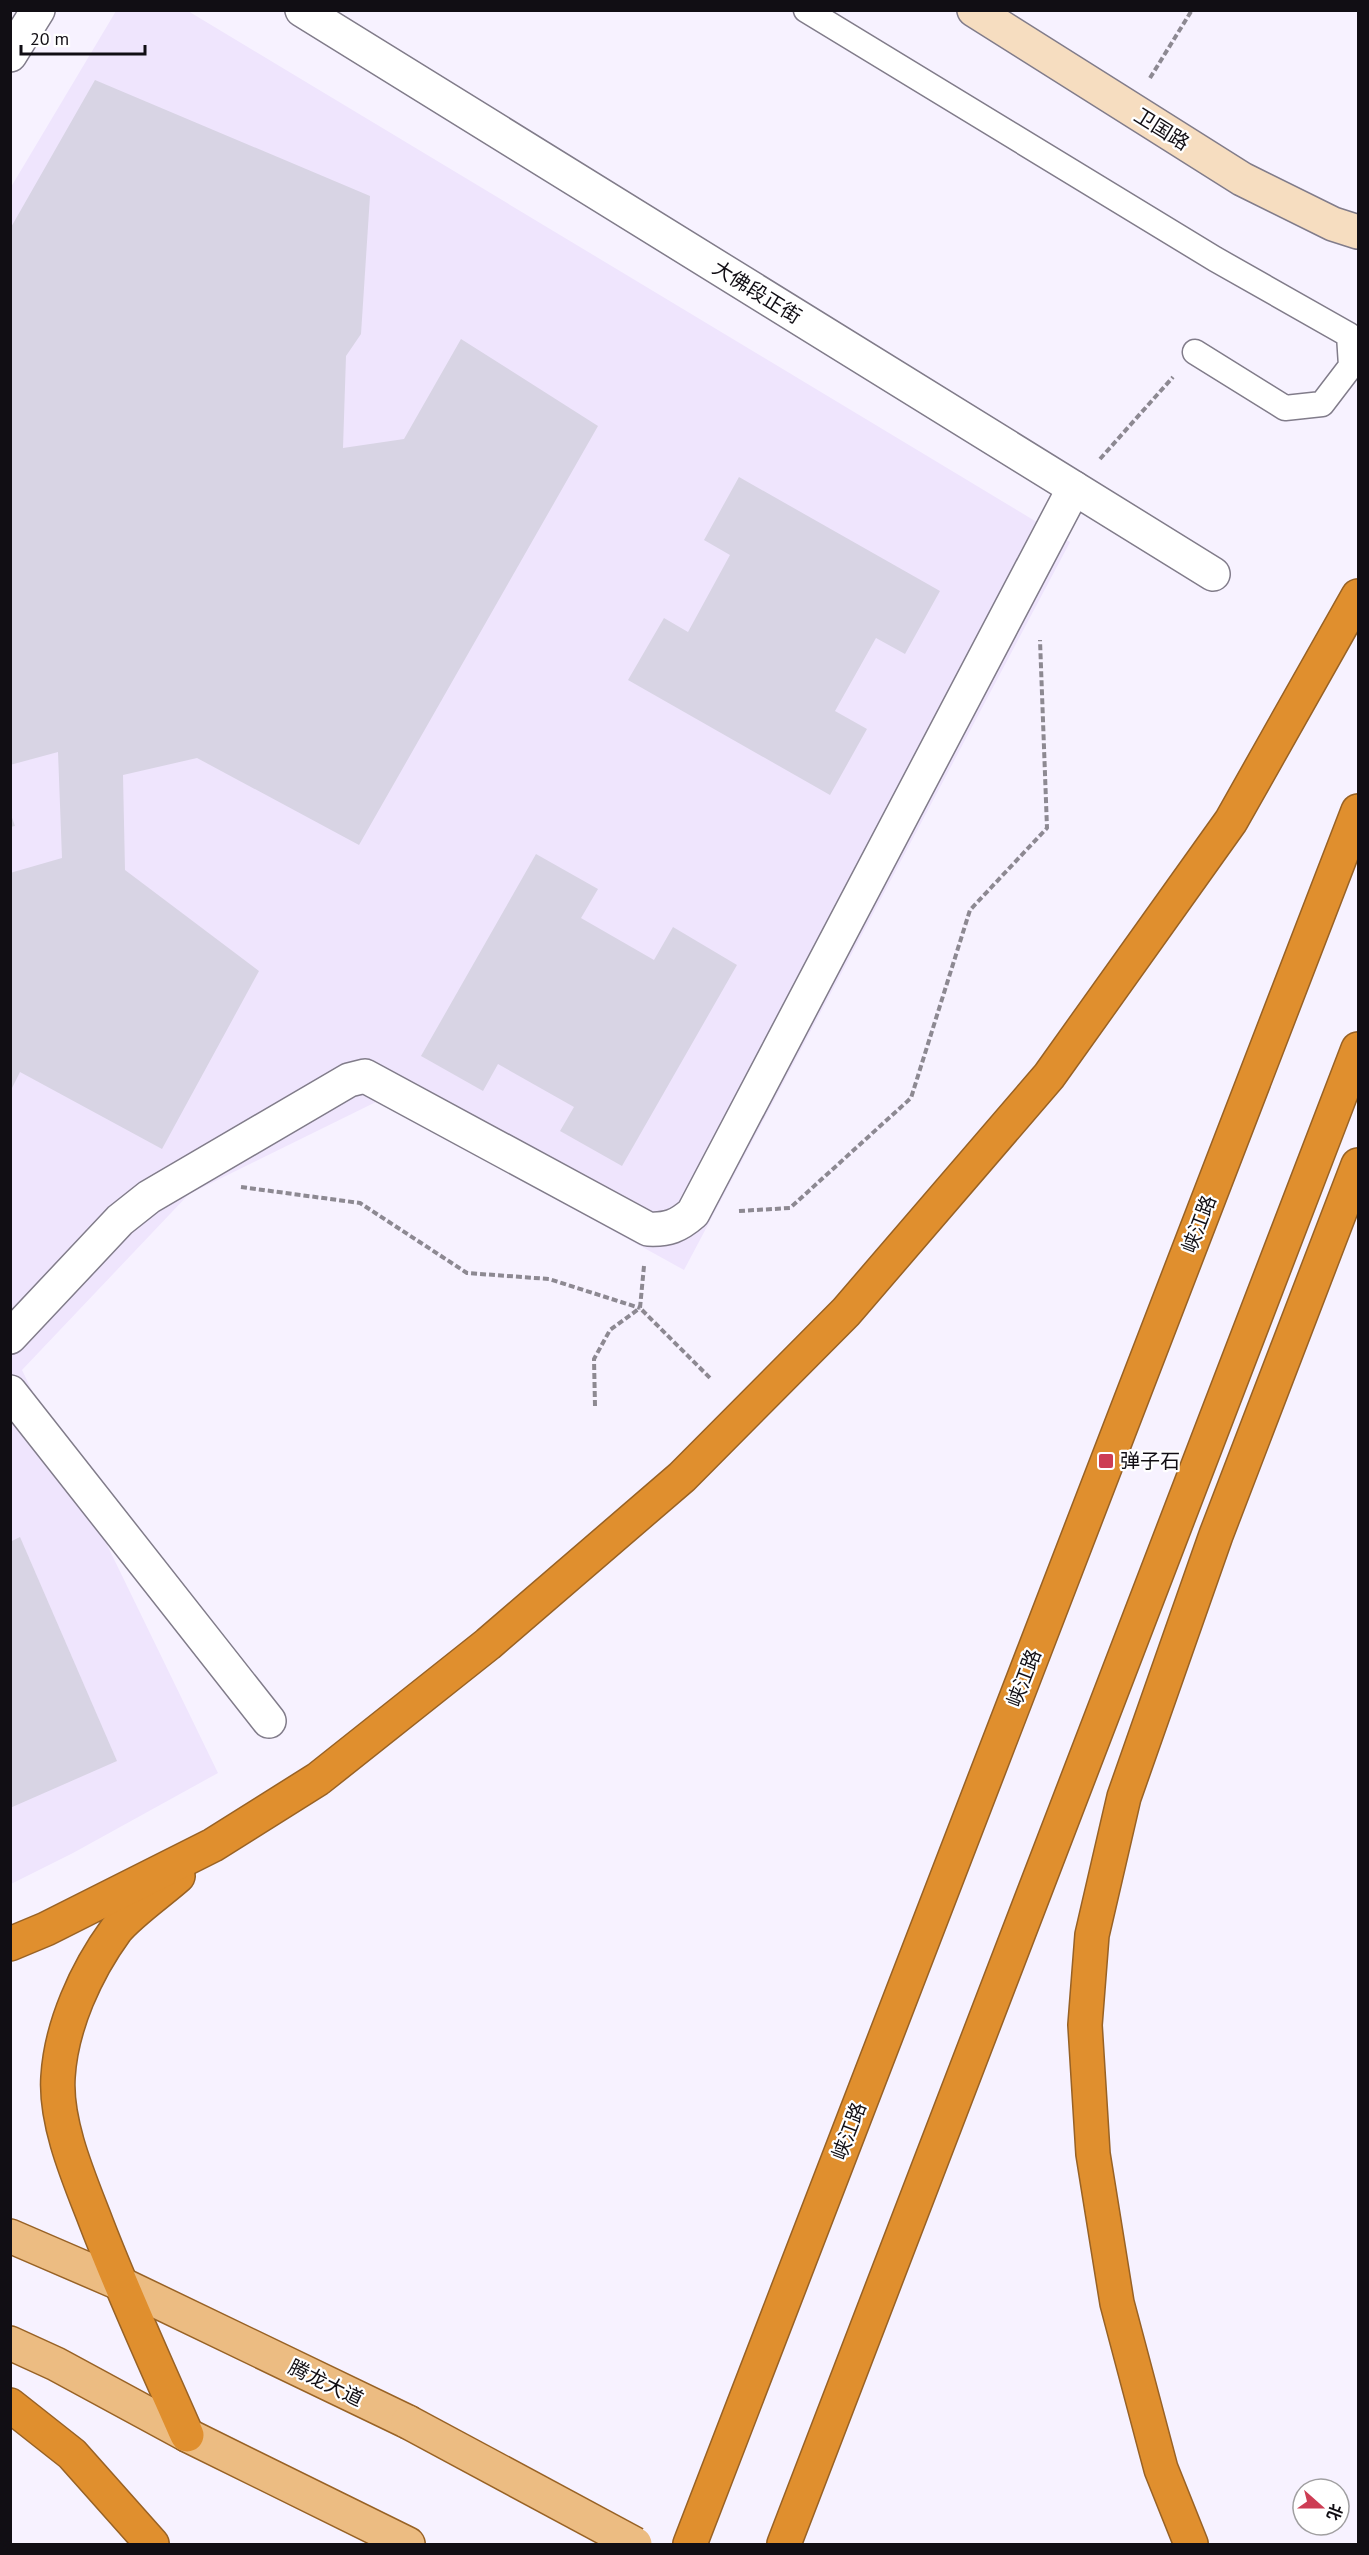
<svg xmlns="http://www.w3.org/2000/svg" width="1369" height="2555" viewBox="0 0 1369 2555" font-family="'PT Sans','Noto Sans SC',sans-serif">
<rect width="100%" height="100%" fill="#f7f2ff"/>
<path fill="#efe5fd" d="M116,11H188L1070,542L684,1270L378,1101L189,1194L22,1370L218,1773L73,1853L11,1884V187Z"/>
<g fill="#d8d4e4">
<path d="M95,80L370,196L361,334L346,356L343,448L404,439L461,339L598,426L359,845L197,758L123,775L125,870L259,971L162,1149L20,1072L10,1092V873L62,858L58,752L10,765V229Z"/>
<path d="M739,477L940,591L905,654L876,638L835,711L867,729L830,795L628,680L664,618L688,632L730,555L704,540Z"/>
<path d="M10,812L15,826L10,827Z"/>
<path d="M536,854L598,889L581,918L654,960L673,927L737,965L622,1166L560,1131L574,1107L498,1064L483,1091L421,1056Z"/>
<path d="M20,1537L117,1761L10,1808V1542Z"/>
</g>
<g fill="none" stroke-linecap="round" stroke-linejoin="round">
<defs>
<path id="lane" d="M806,10L1215,259L1349,335L1351,366L1322,404L1285,408L1195,352"/>
<g id="street">
<path d="M302,10L1213,574"/>
<path d="M10,55L38,10"/>
<path d="M10,1337L120,1220L149,1197L349,1080L365,1076L648,1229C668,1230 678,1226 693,1213L1074,488"/>
<path d="M10,1392L269,1721"/>
</g>
<path id="secondary" d="M974,10L1242,179L1333,224L1358,232"/>
<g id="primary">
<path d="M10,2236L119,2283L408,2422"/>
<path d="M10,2343L56,2364L187,2435L408,2544"/>
</g>
<g id="highway">
<path d="M178,1876C160,1892 130,1913 116,1930C86,1971 61,2026 58,2077C55,2122 78,2176 94,2217C122,2291 155,2362 187,2435"/>
<path d="M10,1944L46,1929L213,1845L318,1779L488,1644L682,1477L846,1312L1049,1076L1231,821L1358,596"/>
<path d="M10,2405L72,2454L152,2544"/>
<path d="M690,2544L1358,811"/>
<path d="M784,2544L1358,1049"/>
<path d="M1191,2544L1161,2469L1117,2303L1093,2154L1085,2025L1092,1935L1124,1797L1216,1535L1358,1165"/>
</g>
</defs>
<use href="#lane" stroke="#817c8a" stroke-width="27"/>
<use href="#street" stroke="#817c8a" stroke-width="36"/>
<use href="#secondary" stroke="#817c8a" stroke-width="36"/>
<use href="#primary" stroke="#986225" stroke-width="36"/>
<use href="#highway" stroke="#986225" stroke-width="36"/>
<g stroke="#8d8992" stroke-width="4" stroke-dasharray="6 3" stroke-linecap="butt">
<path d="M1150,78L1192,10"/>
<path d="M1100,459L1173,377"/>
<path d="M241,1187L360,1203L467,1273L549,1279L640,1308"/>
<path d="M739,1211L790,1208L911,1098L970,910L1047,828L1040,640"/>
<path d="M644,1266L640,1308L712,1380"/>
<path d="M595,1406L594,1359L610,1330L640,1308"/>
</g>
<use href="#lane" stroke="#fff" stroke-width="24"/>
<use href="#street" stroke="#fff" stroke-width="33"/>
<use href="#secondary" stroke="#f6ddc0" stroke-width="33"/>
<use href="#primary" stroke="#ecbc82" stroke-width="33"/>
<use href="#highway" stroke="#e08f2e" stroke-width="33"/>
<defs>
<path id="primary-bridge" d="M408,2422L635,2544"/>
</defs>
<use href="#primary-bridge" stroke="#986225" stroke-width="36" stroke-linecap="butt"/>
<use href="#primary-bridge" stroke="#ecbc82" stroke-width="33"/>
</g>
<rect fill="#cd3d54" stroke="#fff" stroke-width="2" x="1098" y="1453" width="16" height="16" rx="3"/>
<g text-anchor="middle" dominant-baseline="central" stroke-width="4.5" stroke-linejoin="round" paint-order="stroke">
<g font-size="20" fill="#110e14" stroke="#fff">
<text transform="translate(1162 129) rotate(32)">卫国路</text>
<text transform="translate(757 292) rotate(32)">大佛段正街</text>
<text transform="translate(1199 1224) rotate(-69)">峡江路</text>
<text transform="translate(1024 1678) rotate(-69)">峡江路</text>
<text transform="translate(849 2131) rotate(-69)">峡江路</text>
<text transform="translate(326 2383) rotate(26)">腾龙大道</text>
</g>
<g font-size="20" fill="#110e14" stroke="#fff" text-anchor="start">
<text x="1120" y="1461">弹子石</text>
</g>
</g>
<rect width="1369" height="2555" fill="none" stroke="#110e14" stroke-width="24"/>
<g transform="translate(1321 2507) rotate(111)"><circle r="28" fill="#ffffff" stroke="#a09fa1" stroke-width="1.5"/>
<path d="M0-4.5L10 22L0 15L-10 22Z" fill="#cd3d54"/>
<text y="-9" font-size="16" font-weight="bold" text-anchor="middle" fill="#110e14">北</text>
</g>
<path d="M21 45v9h124v-9" fill="none" stroke="#110e14" stroke-width="3"/>
<text x="30" y="45" font-size="18" fill="#110e14" stroke="#ffffff" stroke-width="4.5" paint-order="stroke">20 m</text>
</svg>
